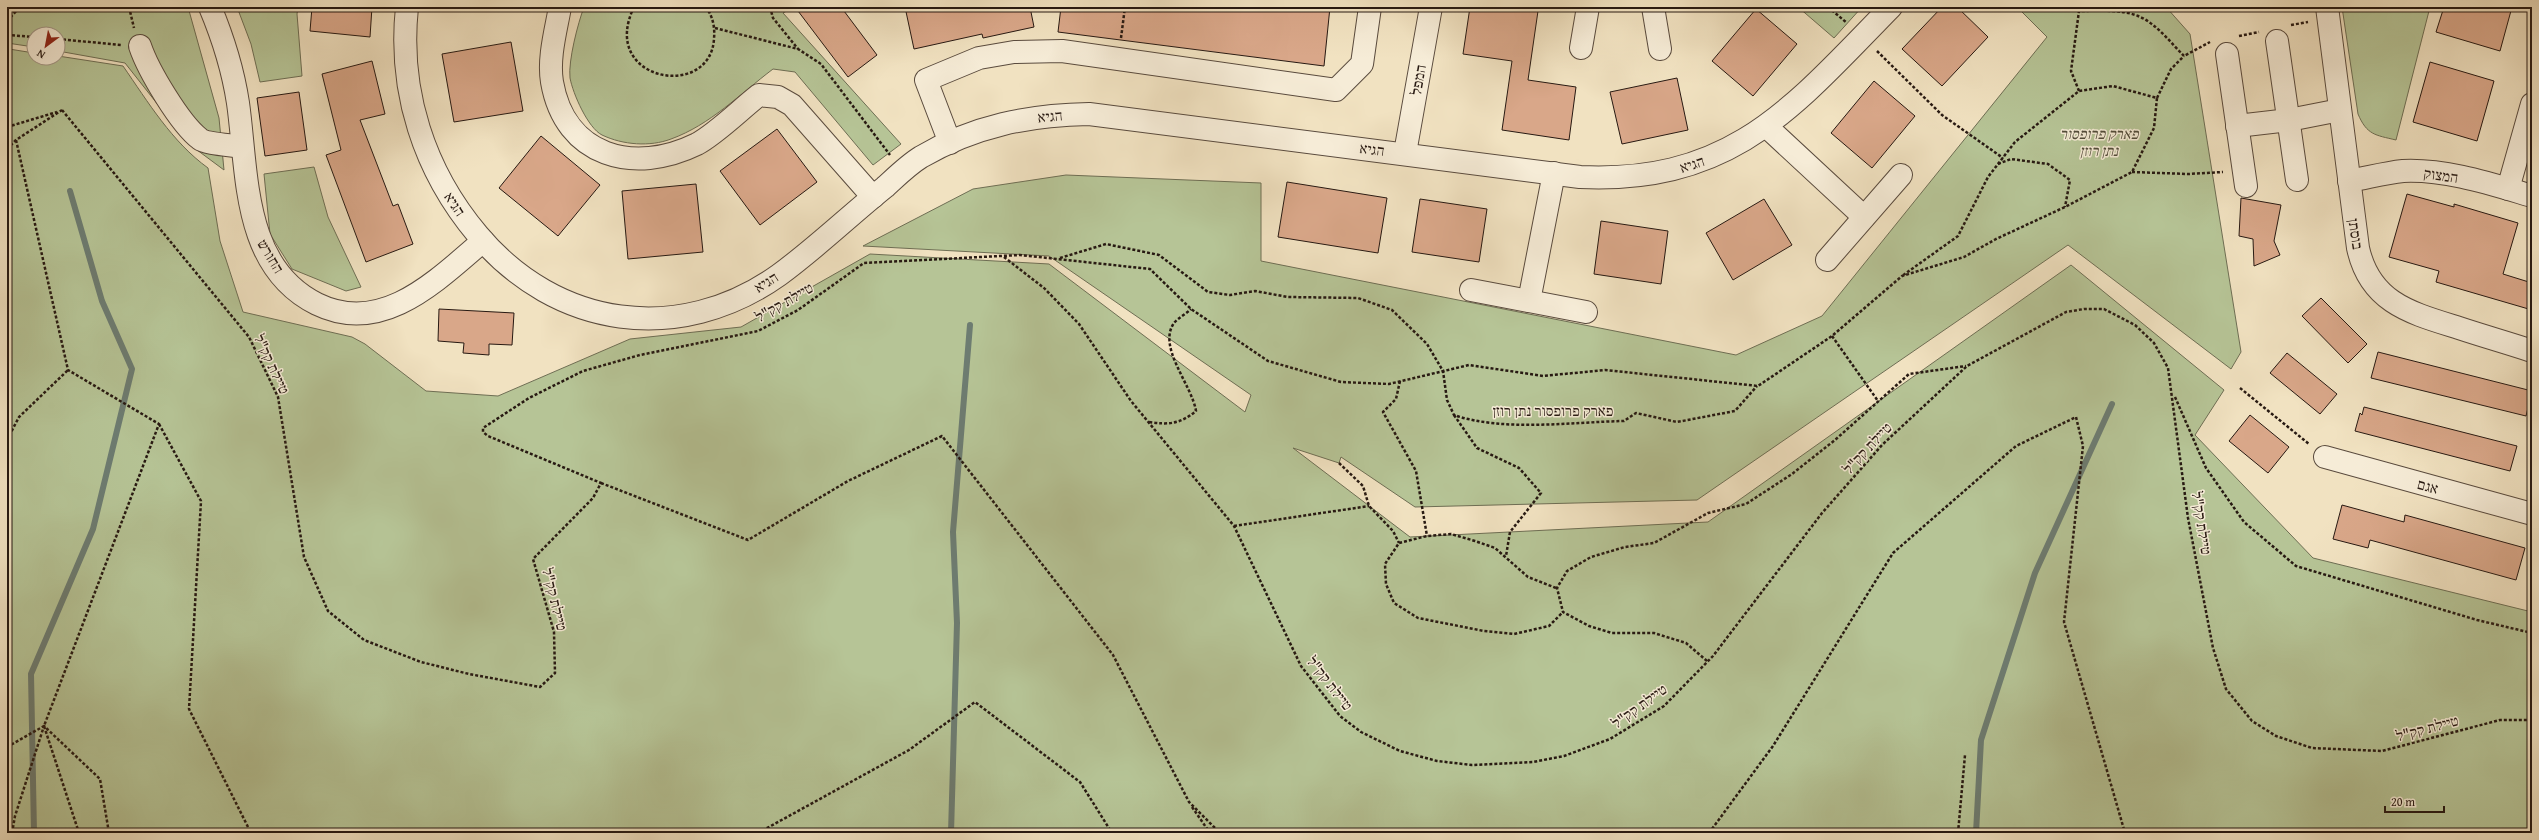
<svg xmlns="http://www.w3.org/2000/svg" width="2539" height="840" viewBox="0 0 2539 840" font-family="'Gentium Book Plus','Frank Ruhl Libre',serif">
<rect width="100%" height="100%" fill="#f1e2c1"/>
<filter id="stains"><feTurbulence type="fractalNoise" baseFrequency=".005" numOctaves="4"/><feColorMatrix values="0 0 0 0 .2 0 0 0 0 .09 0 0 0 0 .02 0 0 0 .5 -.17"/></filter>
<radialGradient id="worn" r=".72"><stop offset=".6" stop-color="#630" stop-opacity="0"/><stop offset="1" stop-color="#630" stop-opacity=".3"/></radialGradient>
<g fill="#b6c496" stroke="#6e6e54">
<path d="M10,7H188L219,118L224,170L189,144L125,63L58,51V34H34V47L7,43V11Z"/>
<path d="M237,7H298L297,14L302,76L260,82L251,44Z"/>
<path d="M584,7H794L783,13L901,144L873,165L795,72L773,69C740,94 710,125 671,139C650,147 623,145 602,135C588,128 573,94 570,78C568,61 578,23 584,7Z"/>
<path d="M1798,7H1862L1834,38Z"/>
<path d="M2017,7H2166L2190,34L2241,352L2231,369L2068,245L1697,500L1415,507L1341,457L1339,463L1293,448L1410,537L1708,522L2071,265L2224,390L2195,435L2313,558L2532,612V833H7V51L9,49L34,53V58L58,56L123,66C148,102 172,142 208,168L220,241L243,312L352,337L365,344L426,391L498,396L630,339L741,327L870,254L1049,264L1245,412L1251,395L1049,256L863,246L973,189L1066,175L1261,183V261L1736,355L1822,316L2047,37Z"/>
<path d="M2342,7H2430L2396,140C2375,135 2367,135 2358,114Z"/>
<path d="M314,167L328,217L361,287L346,291L292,269L270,234L264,174Z"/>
</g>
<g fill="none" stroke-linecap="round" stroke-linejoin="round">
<g stroke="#6d7c71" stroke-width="6">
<path d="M34,833L31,674L93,529L132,369L102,301L70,191"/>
<path d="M951,833L957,623L953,532L970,325"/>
<path d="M1976,833L1981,740L2035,573L2112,404"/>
</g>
</g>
<g fill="#d9a789" stroke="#271912">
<path d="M312,7H372L370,37L310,31Z"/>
<path d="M795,7H841L877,55L848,77Z"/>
<path d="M905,7H1030L1034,27L983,38L982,34L914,49Z"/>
<path d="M1061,7H1330L1324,66L1058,32Z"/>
<path d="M1470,7H1512L1538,11L1528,80L1576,87L1569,140L1502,130L1512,61L1463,54Z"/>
<path d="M1942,7H1957L1988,37L1942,86L1902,49Z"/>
<path d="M2444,7H2512L2500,51L2436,32Z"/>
<path d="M1756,9L1797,44L1753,96L1712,61Z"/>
<path d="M511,42L523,111L454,122L442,54Z"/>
<path d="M372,61L385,114L360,120L393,206L398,204L413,244L366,262L326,155L341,150L322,74Z"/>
<path d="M2430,62L2494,81L2477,141L2413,122Z"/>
<path d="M1677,78L1688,130L1622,144L1610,92Z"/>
<path d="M1874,81L1915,116L1872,168L1831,133Z"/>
<path d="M299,92L307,150L265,156L257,98Z"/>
<path d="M777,129L817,182L760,225L720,171Z"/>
<path d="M541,136L600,185L558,236L499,188Z"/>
<path d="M1287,182L1387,198L1378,253L1278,237Z"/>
<path d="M696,184L703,252L628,259L622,191Z"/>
<path d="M2407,194L2454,207V204L2518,223L2503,274L2532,283V310L2436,282L2439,271L2389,257Z"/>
<path d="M2241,198L2281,205L2274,241L2280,255L2254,266L2253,239L2239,236Z"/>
<path d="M1420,199L1487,209L1479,262L1412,252Z"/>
<path d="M1764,199L1792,245L1733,280L1706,233Z"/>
<path d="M1601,221L1668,231L1661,284L1594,274Z"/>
<path d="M2321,298L2367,344L2348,363L2302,316Z"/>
<path d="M439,309L514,313L512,345L489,344V355L463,353L464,343L438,341Z"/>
<path d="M2378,352L2532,391L2526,416L2371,378Z"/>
<path d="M2287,353L2337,394L2320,414L2270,373Z"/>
<path d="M2364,407L2517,446L2510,471L2355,431L2360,413L2362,415Z"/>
<path d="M2250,415L2289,447L2268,473L2229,441Z"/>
<path d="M2342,505L2404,522L2405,515L2525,548L2516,580L2370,540L2368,548L2333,539Z"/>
</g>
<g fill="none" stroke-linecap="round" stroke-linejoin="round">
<defs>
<g id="minor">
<path d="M210,7C223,38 233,70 238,103C248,174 242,267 317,304C382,336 436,281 483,241"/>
<path d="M407,7C398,91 424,171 478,235C556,328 679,346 779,275C816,248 849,216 885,187C896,177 908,165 921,157C974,126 1029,115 1089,114L1580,177C1733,184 1793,107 1891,7"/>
<path d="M560,7C556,30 548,58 552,82C565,157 634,175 697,144C716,134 741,109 759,95L778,97L792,105L873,197"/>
<path d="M1653,7L1660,49"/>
<path d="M2327,7L2358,248C2370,303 2411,313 2459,328C2483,336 2508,343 2532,351"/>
<path d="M2277,41L2297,180"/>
<path d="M140,46C148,70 180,124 200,139C206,144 233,145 242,147"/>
<path d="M1581,48L1588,7"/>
<path d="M2227,54L2246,186"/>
<path d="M2237,126L2289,120L2340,110"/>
<path d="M1767,127L1864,217"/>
<path d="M950,143L926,80L979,58L1014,52L1062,51L1336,90L1362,64L1370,7"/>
<path d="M1405,153L1431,7"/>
<path d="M2349,181C2367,178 2384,173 2403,171C2446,169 2491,184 2532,196"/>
<path d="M2508,189L2532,104"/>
<path d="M1827,260L1901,175"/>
<path d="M1471,290L1586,312"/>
<path d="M1529,301L1554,173"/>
<path d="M2325,457L2532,514"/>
</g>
</defs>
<use href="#minor" stroke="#5a4b3e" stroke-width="24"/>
<g stroke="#271912" stroke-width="2.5" stroke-dasharray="3 2" stroke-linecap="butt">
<path d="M129,7L134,28"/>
<path d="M634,7C598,81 710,101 714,39C715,27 713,17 706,7"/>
<path d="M770,7L773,18L798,49"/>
<path d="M1828,7L1847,23"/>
<path d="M7,21L20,7"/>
<path d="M2291,25L2308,22"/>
<path d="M715,28L798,49L821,64L890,155"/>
<path d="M7,35L34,37"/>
<path d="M2239,36L2259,32"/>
<path d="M1121,38L1125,7"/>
<path d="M58,39L121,45"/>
<path d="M1877,51L1942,115L2003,158"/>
<path d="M2079,91L2071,71L2079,11C2098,11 2121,9 2138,16C2156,23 2171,43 2184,56L2210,42"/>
<path d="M2157,98L2171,69L2184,56"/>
<path d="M62,110L249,337L278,397L304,557L328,611L364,640L421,662L469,674L540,687L555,673L554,632L533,559L593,498L601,483L488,436L483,432V428L529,398L583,371L640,355L758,331L798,310L864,263L1020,255L1150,269L1191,309L1268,361L1341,382L1389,384L1469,365L1543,376L1605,370L1758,386L1832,336L1902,276L1964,257L1996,239L2065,207L2132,172L2154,128L2157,98L2113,86L2079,91L2015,142L1988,177L1958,236L1902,276"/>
<path d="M7,127L57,112"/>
<path d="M16,140L68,370L159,424L44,726L79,833"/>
<path d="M7,149L16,140L62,110"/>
<path d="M1998,164L2011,159L2048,164L2070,180L2065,207"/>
<path d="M2132,172L2188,174L2223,172"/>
<path d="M1004,257L1044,288L1079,324L1131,401L1234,526L1301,666L1340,716L1361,732L1400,751L1437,761L1472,765L1533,762L1564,756L1610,739L1664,706L1713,656L1822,513L1882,445L1967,366L2066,312L2084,309H2104L2135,325L2154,343L2168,368L2188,518L2213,648L2226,689L2252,721L2276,736L2312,748L2382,751L2500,720H2532"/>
<path d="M1060,258L1106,244L1159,255L1208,292L1230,295L1255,291L1288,297L1358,298L1392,310L1427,344L1443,371L1447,400L1454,415C1503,432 1572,422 1624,421L1636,413L1677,422L1735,411L1757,386"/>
<path d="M1832,336L1878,401"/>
<path d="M1400,381L1396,399L1383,412L1416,471L1427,536"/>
<path d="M2240,388L2309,444"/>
<path d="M2175,397L2206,468L2244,522L2296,566L2477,620L2532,633"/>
<path d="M1454,415L1477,448L1519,468L1541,493L1510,532L1506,556"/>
<path d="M1149,422C1169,425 1180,424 1196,411C1192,385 1157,347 1174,323C1178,318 1186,314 1191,309"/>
<path d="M159,424L201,501L189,709L251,833"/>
<path d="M7,440L19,417L68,370"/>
<path d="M1339,463L1363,486L1369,506L1393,531L1399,543"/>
<path d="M601,483L748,540L848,481L942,436L1113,655L1189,802L1220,833"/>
<path d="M1234,526L1369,506"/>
<path d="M1556,588L1528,577L1495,548L1475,541L1451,534L1427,536L1399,543L1385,564L1386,584L1394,603L1418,618L1484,631L1514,634L1549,626L1563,612"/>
<path d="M1707,661L1686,643L1654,633H1612L1589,626L1563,612L1557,588L1567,571L1591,557L1625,547L1654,543L1708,513L1746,504L1792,474L1835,440L1909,374L1966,366"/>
<path d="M7,747L44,726"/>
<path d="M1192,807L1210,833"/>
<path d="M12,833L15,816L44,726L100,779L109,833"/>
<path d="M758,833L909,750L975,702L1080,782L1112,833"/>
<path d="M1709,833L1773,746L1893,553L2016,446L2076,417L2083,446L2064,622L2125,833"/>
<path d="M1958,833L1965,755"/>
</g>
<use href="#minor" stroke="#f6ecd7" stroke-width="22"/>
</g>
<g text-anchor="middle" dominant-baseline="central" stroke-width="3" stroke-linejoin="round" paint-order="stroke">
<g font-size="15" fill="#271912" stroke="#f6ecd7">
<text transform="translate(1418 80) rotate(-80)">המפל</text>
<text transform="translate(1050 116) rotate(-5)">הגיא</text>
<text transform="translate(1372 149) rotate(7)">הגיא</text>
<text transform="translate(1692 164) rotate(-18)">הגיא</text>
<text transform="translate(2441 175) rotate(8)">המצוק</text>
<text transform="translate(455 204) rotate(57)">הגיא</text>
<text transform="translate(2356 234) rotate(81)">בוסתן</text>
<text transform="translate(271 256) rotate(59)">החורש</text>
<text transform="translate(766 282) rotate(-32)">הגיא</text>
<text transform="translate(784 302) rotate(-30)">טיילת קק"ל</text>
<text transform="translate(272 364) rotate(65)">טיילת קק"ל</text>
<text x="1553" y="410">פארק פרופסור נתן רוזן</text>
<text transform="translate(1867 448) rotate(-47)">טיילת קק"ל</text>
<text transform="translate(2428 486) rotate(15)">אגם</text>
<text transform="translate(2202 523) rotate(81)">טיילת קק"ל</text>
<text transform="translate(555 599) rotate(76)">טיילת קק"ל</text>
<text transform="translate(1330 683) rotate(52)">טיילת קק"ל</text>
<text transform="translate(1639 706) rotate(-36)">טיילת קק"ל</text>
<text transform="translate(2427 728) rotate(-15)">טיילת קק"ל</text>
</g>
<g font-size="15" font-style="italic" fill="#524c3a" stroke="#f6ecd7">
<text x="2099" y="133">פארק פרופסור<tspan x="2099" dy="17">נתן רוזן</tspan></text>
</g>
</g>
<rect width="2539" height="840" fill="none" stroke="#f1e2c1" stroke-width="24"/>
<rect x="8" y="8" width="2523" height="824" fill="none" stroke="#271912" stroke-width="2"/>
<rect x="12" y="12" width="2515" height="816" fill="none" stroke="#271912"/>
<g transform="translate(46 46) rotate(212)"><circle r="19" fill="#f6ecd7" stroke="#a39888"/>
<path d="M0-3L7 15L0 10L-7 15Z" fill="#8f2418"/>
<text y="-6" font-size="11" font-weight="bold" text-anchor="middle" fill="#271912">N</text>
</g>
<path d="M2385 806v6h59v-6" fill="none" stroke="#271912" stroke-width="2"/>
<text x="2391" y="806" font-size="12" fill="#271912" stroke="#f6ecd7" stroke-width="3" paint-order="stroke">20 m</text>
<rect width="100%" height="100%" filter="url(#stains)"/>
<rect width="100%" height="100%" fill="url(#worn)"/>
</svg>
